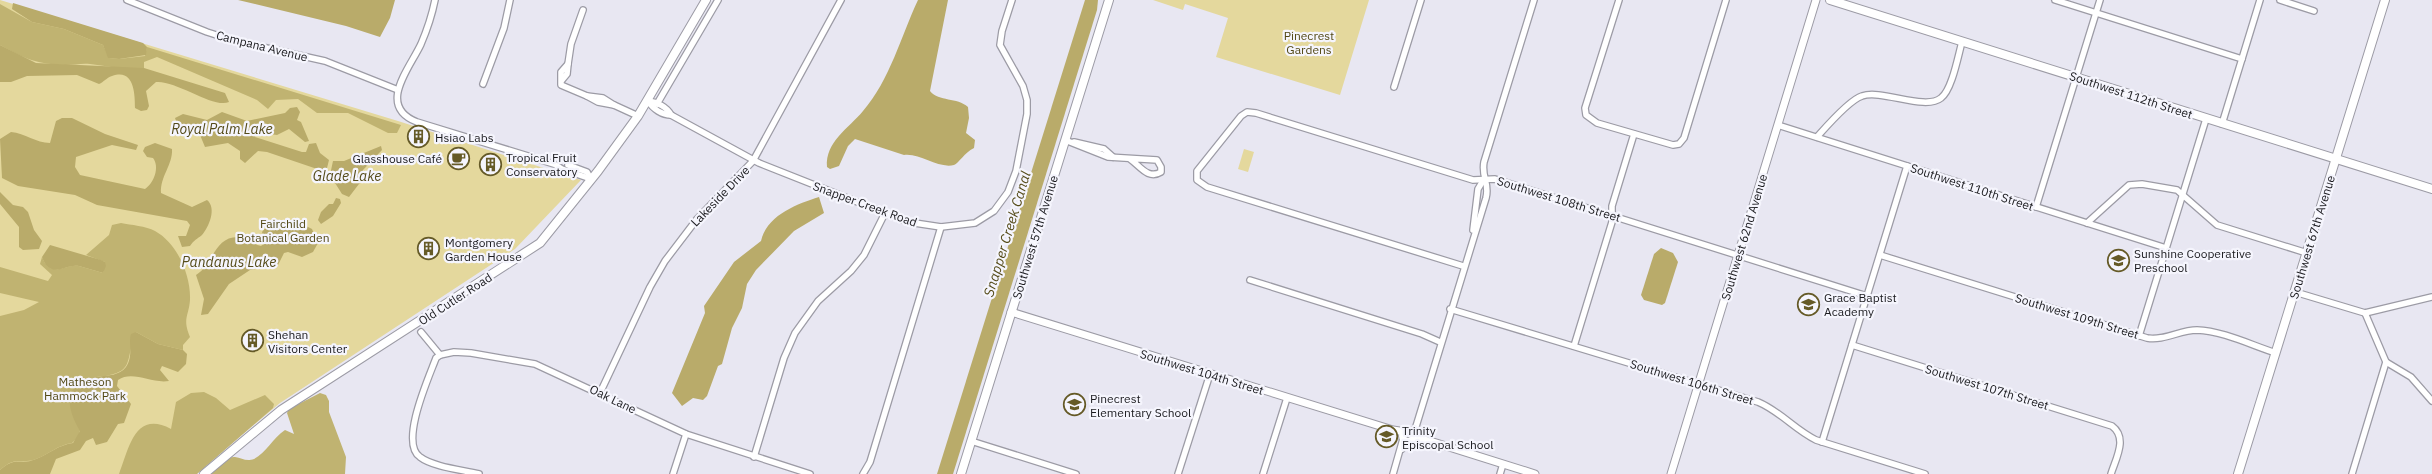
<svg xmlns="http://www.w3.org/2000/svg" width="2432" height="474" viewBox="0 0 2432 474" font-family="'IBM Plex Sans',sans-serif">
<rect width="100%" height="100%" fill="#e8e7f2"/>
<g fill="#e4d89d">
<path d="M0,0L398,121L581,180L515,249L280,403L195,474H0Z"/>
<path d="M1153,0H1369L1340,95L1216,57L1228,18L1185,4L1183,10Z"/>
<path d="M1244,149L1254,152L1248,172L1238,169Z"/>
</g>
<g fill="#c0b371">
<path d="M0,4L32,22L64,29L103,45L109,58L119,59L145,56L147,47L401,125L397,133H388L348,113H317L298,99L276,100L268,109L257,100L157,57L144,62V68C126,70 108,66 90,64C82,63 74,65 66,65C36,64 26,59 0,45Z"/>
<path d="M121,223C131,225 146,226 155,231C177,243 191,275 190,300C189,316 182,318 190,337L183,345V350L158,344L136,332C124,361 137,373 97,377L78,437L72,443C58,445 49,454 36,459C20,465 17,455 0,470V316L24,310L39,302L0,293V267L48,281L52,275L40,264L42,257C51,280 65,263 79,266C87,268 95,271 103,273L105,262L86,255L109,235L112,225Z"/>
<path d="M204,392L216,398L230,410L265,395L274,404L273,408L197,474H119C129,448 135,410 171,429L176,402L191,393Z"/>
<path d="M320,393L326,395L329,401V412L346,457L345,474H210C216,468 225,456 235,457C242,458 246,462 254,459C266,453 273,438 285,430L294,434L287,413L289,409Z"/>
</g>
<g fill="#b9ab6a">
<path d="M238,0H395L390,18L380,37L346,26Z"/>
<path d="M918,0H948L930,91C939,102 957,97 968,107L969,118L966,133L975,140L974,148C964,153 959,163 954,165C938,169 921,153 904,155L855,139L848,146L839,166L830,169L827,167C825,142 849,128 863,111C890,80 901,36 918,0Z"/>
<path d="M1085,0H1098L1097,10L953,474H937Z"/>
<path d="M13,3L143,43L147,47L146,55L119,59L108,58L103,45L64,29L32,22L12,9Z"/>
<path d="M0,45L36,63L144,68L225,93L229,102C214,109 176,80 156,82L146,91L149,106L147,110L141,111L135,108C135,93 134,68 112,76C106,78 104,82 99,84L77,75L27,76L11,82H0Z"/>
<path d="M297,107L300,112L297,120L301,122L309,141L305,142L289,129L277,135L255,132V137L302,152H306L309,144L316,143L320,153L329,160L326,172L267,152L258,151L245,163L240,159V151L228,143L205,147L200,135L190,134L179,129L175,118L183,114L207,120L222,112L247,121L285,113L290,108Z"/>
<path d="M62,118H72L105,134L138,145L136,150L112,145L76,157L75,167L80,175L145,189C154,183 160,167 153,158L147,157L143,151L145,147L155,143L172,149C173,165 160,176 161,193L192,207L207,200C217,208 209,227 202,235C197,239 194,240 190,246L182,247L178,236H186L190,225L187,221L97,205L75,195L18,186L2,178L0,139L11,132C25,133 36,143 50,143L56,121Z"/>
<path d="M381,146L382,150L363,170L362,180L349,197L342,194L330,175L333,161H344Z"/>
<path d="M0,192L13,205L23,207L28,212L34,230L42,241L39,249L23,250L19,247V227L0,204Z"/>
<path d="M819,197L824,213L794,231L756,270L747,284L742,308L732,328L722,364L718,366L707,396L703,400L693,398L682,406L672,393L705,313L704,306L734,262L761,241C767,215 797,204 819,197Z"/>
<path d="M336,198L340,199L341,203L333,216L321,224L318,220L321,212L329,204H333Z"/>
<path d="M296,221L312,229L318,243L313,252L302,257L288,252L284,253L278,265L250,270L229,284L208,314L201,315L204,299L196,275C213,265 214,236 239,237C248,238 253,245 261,246L265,243L262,232L267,226Z"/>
<path d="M50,245L101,260L105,262L106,266L103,273C95,271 87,268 79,266C65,263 51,281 42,257Z"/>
<path d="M1661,248L1673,253L1678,262L1665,303L1662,305L1644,300L1641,295L1654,254Z"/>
<path d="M136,332L158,344L183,350L187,354L186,364L178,372L162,366L160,370L169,381C151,384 133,370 118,380L117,386L131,404L124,423L118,424L107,442L96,445L93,438L86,441L80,450L56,459L50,474H0V470C17,455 20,466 36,459C49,454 58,445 73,443L80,431C65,405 63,383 98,377C108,375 119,376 126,367C134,356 128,342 131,334Z"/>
</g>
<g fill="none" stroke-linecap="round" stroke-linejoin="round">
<defs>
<g id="minor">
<path d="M127,0L207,32L235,41L325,61L398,90"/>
<path d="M435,0C432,15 427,30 421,44C410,68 376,106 417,122L554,164L562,169L591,179"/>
<path d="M1619,0L1585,108L1586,115L1597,123L1673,145L1679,144L1684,138L1726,0"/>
<path d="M2055,0L2242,59"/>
<path d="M2280,0L2314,11"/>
<path d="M568,64L571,44L583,10"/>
<path d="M562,80L567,74L568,64L561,72V85L587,96"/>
<path d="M483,84L504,28L510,0"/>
<path d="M1394,87L1421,0"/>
<path d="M587,96L603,98L614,105L598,102Z"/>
<path d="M648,101C657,102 667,107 671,115L759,163L908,222L941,227L975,223L994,211L1008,192L1016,171L1027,114V100L1023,86L1000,45L1002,31L1012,0"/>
<path d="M648,101C653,109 662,115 671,115"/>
<path d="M657,104L718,0"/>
<path d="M614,105L638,116"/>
<path d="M2222,124L2260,0"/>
<path d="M1778,125L2166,248"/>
<path d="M1817,137C1826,127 1849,100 1862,96C1882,89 1925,111 1941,98C1952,90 1958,56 1962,42"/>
<path d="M1065,140L1108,157L1157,160L1161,167V172C1148,180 1140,166 1130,159"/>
<path d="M1074,142L1104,149L1113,157"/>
<path d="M568,165L587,172L591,179"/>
<path d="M2036,207L2100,0"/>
<path d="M2087,223L2129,185L2142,184L2177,190L2217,225L2307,253"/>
<path d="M1473,230L1478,189L1484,179"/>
<path d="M1880,255L2147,338C2164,341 2180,330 2197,330C2223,331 2251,345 2276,353"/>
<path d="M1463,266L1207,187L1197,180V171L1241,116L1247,112L1256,113L1473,180L1495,179L1867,296"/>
<path d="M1250,280L1422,334L1440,342"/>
<path d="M2295,292L2365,313L2432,297"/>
<path d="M1450,309L1758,402C1780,411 1795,430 1816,440L1925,474"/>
<path d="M2365,313L2386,362L2411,377L2432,401"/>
<path d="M421,332L440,355"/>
<path d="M2139,336L2206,119"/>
<path d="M1852,345L2112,426C2128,438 2116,458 2111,474"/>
<path d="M1574,346L1612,222V206L1634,134"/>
<path d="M440,355L454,352L471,353L535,364L686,434L810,474"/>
<path d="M440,355L436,358C429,377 399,443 420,457C433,467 463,470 479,474"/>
<path d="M600,393L650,287L665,261L697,219L753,161L841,0"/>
<path d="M1414,433L1486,198C1490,183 1481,177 1484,162L1534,0"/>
<path d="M971,441L1076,474"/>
<path d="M1822,442L1907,166"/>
<path d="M1402,449L1408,441"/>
<path d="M754,457L784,358L795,333L818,301L851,271L864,255L885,213"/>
<path d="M673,474L686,434"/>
<path d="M863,474L870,462L941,227"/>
<path d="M1178,474L1210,374"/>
<path d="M1263,474L1287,398"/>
<path d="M1393,474L1403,439"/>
<path d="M1500,474L1503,464"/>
<path d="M2352,474L2386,362"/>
</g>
<g id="tertiary">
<path d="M1011,312L1393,430L1406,432"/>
<circle cx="1408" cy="436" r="5.5"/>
<path d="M1413,439L1430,441L1535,474"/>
<path d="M1671,474L1816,0"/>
</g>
<g id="secondary">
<path d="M1830,0L2432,189"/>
<path d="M204,474L281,410L540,243L598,171L638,116L706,0"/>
<path d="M961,474L1109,0"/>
<path d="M2238,474L2385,0"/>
</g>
</defs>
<use href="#minor" stroke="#9c9ba5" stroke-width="8"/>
<use href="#tertiary" stroke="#9c9ba5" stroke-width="9"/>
<use href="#secondary" stroke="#9c9ba5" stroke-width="10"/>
<use href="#minor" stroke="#fff" stroke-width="5.5"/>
<use href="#tertiary" stroke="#fff" stroke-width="7"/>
<use href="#secondary" stroke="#fff" stroke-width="8"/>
</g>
<defs>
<symbol id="building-ring" viewBox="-11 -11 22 22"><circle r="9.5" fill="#f5f5fd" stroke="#655a27" stroke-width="1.5"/><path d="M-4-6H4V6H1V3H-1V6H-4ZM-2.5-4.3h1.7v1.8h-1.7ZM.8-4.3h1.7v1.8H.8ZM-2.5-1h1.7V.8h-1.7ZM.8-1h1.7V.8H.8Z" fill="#655a27"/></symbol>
<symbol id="cafe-ring" viewBox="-11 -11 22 22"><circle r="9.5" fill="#f5f5fd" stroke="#655a27" stroke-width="1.5"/><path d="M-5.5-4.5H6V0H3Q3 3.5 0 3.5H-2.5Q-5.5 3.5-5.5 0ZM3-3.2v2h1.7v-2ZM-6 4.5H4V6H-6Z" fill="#655a27"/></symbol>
<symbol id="school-ring" viewBox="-11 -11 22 22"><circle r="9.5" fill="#f5f5fd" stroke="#655a27" stroke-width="1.5"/><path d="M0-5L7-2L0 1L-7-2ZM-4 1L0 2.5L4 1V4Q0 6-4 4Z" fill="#655a27"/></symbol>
</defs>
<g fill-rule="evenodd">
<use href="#building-ring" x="406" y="124" width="25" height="25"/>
<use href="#cafe-ring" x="446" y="146" width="25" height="25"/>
<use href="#building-ring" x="478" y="152" width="25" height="25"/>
<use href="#building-ring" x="416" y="236" width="25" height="25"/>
<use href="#school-ring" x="2106" y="248" width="25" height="25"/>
<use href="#school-ring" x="1796" y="292" width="25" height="25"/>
<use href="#building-ring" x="240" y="328" width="25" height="25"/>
<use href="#school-ring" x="1062" y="392" width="25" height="25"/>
<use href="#school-ring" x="1374" y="424" width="25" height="25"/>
</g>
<g text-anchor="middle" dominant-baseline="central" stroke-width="4.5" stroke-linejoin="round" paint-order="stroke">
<g font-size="12" fill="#524815" stroke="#f5f5fd">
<text x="1309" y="35">Pinecrest<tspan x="1309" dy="14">Gardens</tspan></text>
<text x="283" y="223">Fairchild<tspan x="283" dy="14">Botanical Garden</tspan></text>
<text x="85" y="381">Matheson<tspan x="85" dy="14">Hammock Park</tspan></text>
</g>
<g font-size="12" fill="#1a1a1e" stroke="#f5f5fd">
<text transform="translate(262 46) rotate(14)">Campana Avenue</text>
<text transform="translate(2131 95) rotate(18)">Southwest 112th Street</text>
<text transform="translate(1972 187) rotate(18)">Southwest 110th Street</text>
<text transform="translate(720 196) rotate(-46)">Lakeside Drive</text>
<text transform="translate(1559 199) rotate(17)">Southwest 108th Street</text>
<text transform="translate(865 204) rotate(20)">Snapper Creek Road</text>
<text transform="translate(1035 237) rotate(-73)">Southwest 57th Avenue</text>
<text transform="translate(1744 237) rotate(-73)">Southwest 62nd Avenue</text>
<text transform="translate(2312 237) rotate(-73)">Southwest 67th Avenue</text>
<text transform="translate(455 299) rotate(-33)">Old Cutler Road</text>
<text transform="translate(2077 316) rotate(17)">Southwest 109th Street</text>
<text transform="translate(1202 372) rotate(17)">Southwest 104th Street</text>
<text transform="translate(1692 382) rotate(17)">Southwest 106th Street</text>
<text transform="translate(1987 387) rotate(17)">Southwest 107th Street</text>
<text transform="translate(613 399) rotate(26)">Oak Lane</text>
</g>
<g font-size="12" fill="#1a1a1e" stroke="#f5f5fd" text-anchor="start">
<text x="435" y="137">Hsiao Labs</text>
<text x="506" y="157">Tropical Fruit<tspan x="506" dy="14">Conservatory</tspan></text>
<text x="442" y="158" text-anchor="end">Glasshouse Café</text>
<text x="445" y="242">Montgomery<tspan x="445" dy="14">Garden House</tspan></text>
<text x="2134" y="253">Sunshine Cooperative<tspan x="2134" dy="14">Preschool</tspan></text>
<text x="1824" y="297">Grace Baptist<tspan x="1824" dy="14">Academy</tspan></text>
<text x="268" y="334">Shehan<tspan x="268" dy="14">Visitors Center</tspan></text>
<text x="1090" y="398">Pinecrest<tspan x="1090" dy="14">Elementary School</tspan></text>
<text x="1402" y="430">Trinity<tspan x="1402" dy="14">Episcopal School</tspan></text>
</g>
<g font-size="14" font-style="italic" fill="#554b19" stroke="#f5f5fd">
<text x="222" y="129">Royal Palm Lake</text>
<text x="347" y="176">Glade Lake</text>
<text transform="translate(1007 234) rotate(-73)">Snapper Creek Canal</text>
<text x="229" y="262">Pandanus Lake</text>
</g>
</g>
</svg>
